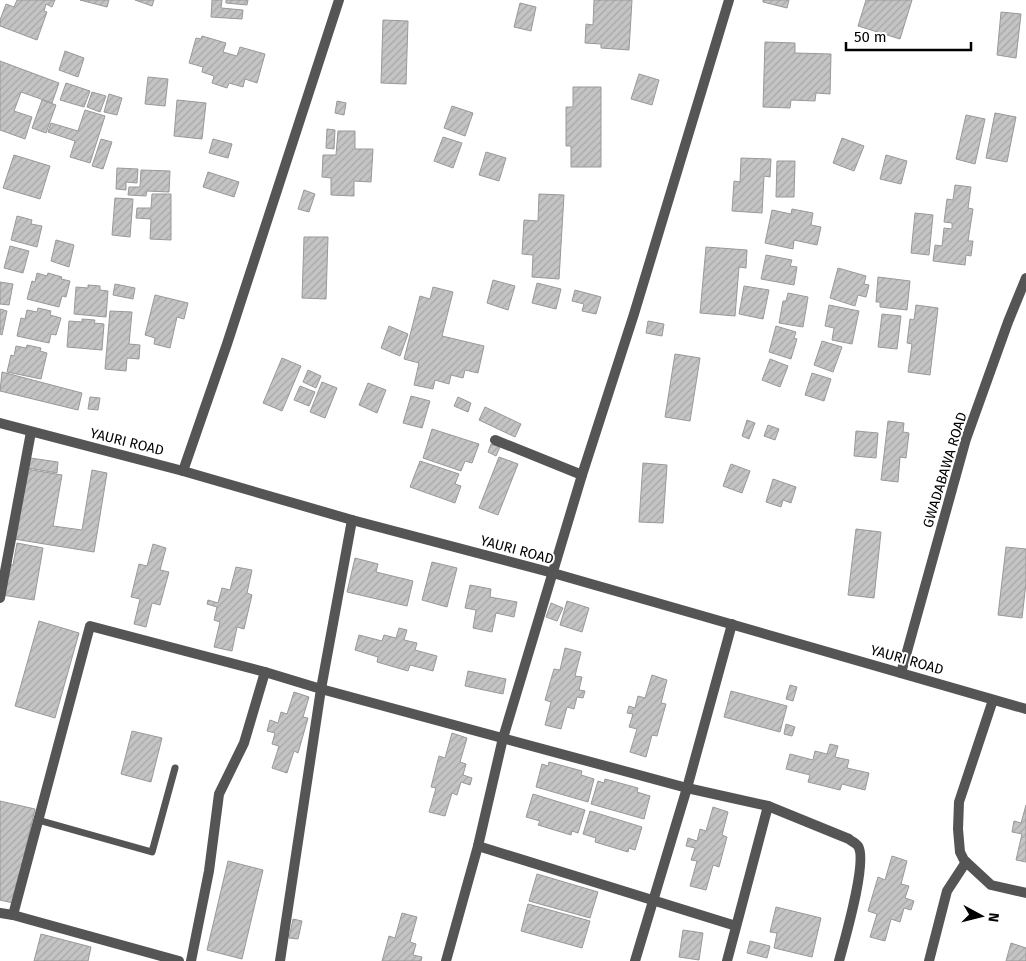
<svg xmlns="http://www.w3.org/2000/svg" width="1026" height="961" viewBox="0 0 1026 961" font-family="'Fira Sans',sans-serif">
<defs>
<pattern id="building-hatch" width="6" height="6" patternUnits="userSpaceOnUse" patternTransform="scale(1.25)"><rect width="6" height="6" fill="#c4c4c4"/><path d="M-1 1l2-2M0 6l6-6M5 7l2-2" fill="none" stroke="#a7a7a7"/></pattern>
</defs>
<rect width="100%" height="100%" fill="#fff"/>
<g fill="url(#building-hatch)" stroke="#999">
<path d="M17,0H55L52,7L46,4L44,11L47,12L37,40L0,26V20L6,4L14,7Z"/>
<path d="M80,0H109L107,7Z"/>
<path d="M135,0H154L152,6Z"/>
<path d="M212,0H222L221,8L243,10L242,19L211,17Z"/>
<path d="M226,0H248L247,5L226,3Z"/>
<path d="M594,0H632L629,50L601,48V44L585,43L586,24L593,25Z"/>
<path d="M763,0H789L787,8L763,2Z"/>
<path d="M866,0H912L900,39L858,26Z"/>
<path d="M520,3L536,7L531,31L514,27Z"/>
<path d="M1001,12L1021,14L1016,58L997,55Z"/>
<path d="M383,20L408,21L406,84L381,83Z"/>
<path d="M202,36L226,43L223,52L237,56L240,47L265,54L257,83L245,79L243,87L229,83L227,88L212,83L214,76L202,72L203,67L189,63L196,38L201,39Z"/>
<path d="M765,42L795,43V53L831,54L830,94L816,93L815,101L791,100L790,108L763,107Z"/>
<path d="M65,51L84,58L78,77L59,70Z"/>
<path d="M0,61L59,83L52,103L21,92L14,111L32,117L25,139L0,130Z"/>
<path d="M639,74L659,80L652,105L631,99Z"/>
<path d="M148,77L168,79L165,106L145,104Z"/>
<path d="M66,83L90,91L84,107L60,100Z"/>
<path d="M573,87H601V167H571V146H566V107H573Z"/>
<path d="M92,92L106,96L100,112L87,107Z"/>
<path d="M109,94L122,98L117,115L104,112Z"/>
<path d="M42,100L56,105L46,133L32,128Z"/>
<path d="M177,100L206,103L202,139L174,136Z"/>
<path d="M337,101L346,103L344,115L335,113Z"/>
<path d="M452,106L473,113L465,136L444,128Z"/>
<path d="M85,110L105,116L90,163L70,157L75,141L48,132L51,123L78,131Z"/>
<path d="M995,113L1016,117L1007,162L986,158Z"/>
<path d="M966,115L985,119L975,164L956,159Z"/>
<path d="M327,129L335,130L334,149L326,148Z"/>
<path d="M338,131H355V149H373L371,182L354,181V196L331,195V178L322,177L323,155H336Z"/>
<path d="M443,137L462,143L453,168L434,161Z"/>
<path d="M842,138L864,146L854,171L833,163Z"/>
<path d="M101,139L112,142L103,169L92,166Z"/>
<path d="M213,139L232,144L228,158L209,153Z"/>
<path d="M486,152L506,158L499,181L479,175Z"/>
<path d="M14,155L50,166L40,199L3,188Z"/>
<path d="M886,155L907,161L901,184L880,179Z"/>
<path d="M741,158L771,159L770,177L764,176L762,213L732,211L734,181L740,182Z"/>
<path d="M777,161H795L794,197H776Z"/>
<path d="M117,168L138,169L137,183L126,182V190L116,189Z"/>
<path d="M141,170L170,171L169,192L147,191L146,196L128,195L129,187H140Z"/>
<path d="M208,172L239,182L234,197L203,187Z"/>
<path d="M955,185L971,187L968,208L973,209L968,241H973L971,256L966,255L965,265L933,261L935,245L942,246L944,228L952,229V223L944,222L947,199L953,200Z"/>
<path d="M304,190L315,194L309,212L298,209Z"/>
<path d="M152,194H171V240L150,239L151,219L136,218L137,208H151Z"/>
<path d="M539,194L564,195L559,279L532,277L533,255L522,254L524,220L538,221Z"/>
<path d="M115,198L133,199L130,237L112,235Z"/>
<path d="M792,209L813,213L811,225L821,227L817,245L794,240L793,249L765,243L772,210L791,214Z"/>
<path d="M915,213L933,215L929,255L911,253Z"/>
<path d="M17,216L32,220L31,224L42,226L37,247L11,240Z"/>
<path d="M304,237H328L326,299L302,298Z"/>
<path d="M56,240L74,245L69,267L51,261Z"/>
<path d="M10,246L29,251L23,273L4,268Z"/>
<path d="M706,247L747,250L746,268L739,267L735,316L700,313Z"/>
<path d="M766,255L792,260L790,266L797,267L794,285L761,279Z"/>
<path d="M838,268L866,276L864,284L869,285L866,297L858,295L855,306L830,298Z"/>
<path d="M37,273L47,276L48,273L62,277L61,279L70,281L66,297L62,296L59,307L27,299L32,281L35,282Z"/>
<path d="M878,277L910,281L907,310L880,307V302H876Z"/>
<path d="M493,280L515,286L508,310L487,303Z"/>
<path d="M0,282L13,284L9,305L0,304Z"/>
<path d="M537,283L561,289L556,309L532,303Z"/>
<path d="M115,284L135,288L133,299L113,295Z"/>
<path d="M88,285L100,286V290L108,291L106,317L74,314L76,287L88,288Z"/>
<path d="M744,286L769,290L763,319L739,314Z"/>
<path d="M433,287L453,292L442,336L484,346L478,373L465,370L463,378L451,375L449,384L435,380L433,389L414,385L419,363L404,359L420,296L430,299Z"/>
<path d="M575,290L601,297L596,314L582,311L584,304L572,301Z"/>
<path d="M788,293L808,297L803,327L779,323L783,301H786Z"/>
<path d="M155,295L188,303L184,319L177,317L170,348L154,344L155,338L145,335Z"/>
<path d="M829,305L859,311L852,344L832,340L834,328L825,326Z"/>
<path d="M916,305L938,308L930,375L908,372L912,344L907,343L910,319L914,320Z"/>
<path d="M38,308L51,311L50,315L61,318L56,335L51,334L49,343L17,336L21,318L25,319L27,310L37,312Z"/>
<path d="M0,309L7,311L2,335L0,334Z"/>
<path d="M110,311L132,312L129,344L140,345L139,359L127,358L126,371L105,369Z"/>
<path d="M882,314L901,316L897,349L878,347Z"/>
<path d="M82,319L95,320L94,323L104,324L102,350L67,347L69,321L82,322Z"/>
<path d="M648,321L664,324L662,336L646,333Z"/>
<path d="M389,326L408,334L400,356L381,348Z"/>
<path d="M776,326L796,332L794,338L797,339L791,359L769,352Z"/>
<path d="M822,341L842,347L833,372L814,365Z"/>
<path d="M27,345L41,348L40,351L47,353L41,379L7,372L11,355L14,356L16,346L26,348Z"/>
<path d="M675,354L700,358L690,421L665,417Z"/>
<path d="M282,358L301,366L282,411L263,403Z"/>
<path d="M770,359L788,366L780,387L762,380Z"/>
<path d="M308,370L321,376L316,388L303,382Z"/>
<path d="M2,372L82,393L78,410L0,391Z"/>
<path d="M812,373L831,379L824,401L805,395Z"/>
<path d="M322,382L337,388L325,418L310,412Z"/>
<path d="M368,383L386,390L377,413L359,405Z"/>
<path d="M300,386L315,392L309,406L294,400Z"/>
<path d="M411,396L430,401L422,428L403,423Z"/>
<path d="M90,397L100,398L98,410L88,409Z"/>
<path d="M458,397L471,403L468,412L454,406Z"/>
<path d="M485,407L521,424L515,437L479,420Z"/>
<path d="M747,420L755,423L749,439L742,436Z"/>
<path d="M888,421L904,423L903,432L909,433L906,458L900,457L898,482L881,480Z"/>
<path d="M768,425L779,429L775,440L764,436Z"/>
<path d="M432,429L479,444L472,463L465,461L461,471L423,458Z"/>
<path d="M856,431L878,433L876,458L854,456Z"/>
<path d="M491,444L500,447L496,456L488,452Z"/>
<path d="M499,457L518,464L498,515L479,508Z"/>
<path d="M30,458L58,462L57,473L28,468Z"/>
<path d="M420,461L459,474L455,484L461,486L455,503L410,487Z"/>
<path d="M643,463L667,465L663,523L639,522Z"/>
<path d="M731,464L750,471L742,493L723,486Z"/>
<path d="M26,469L62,475L53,526L82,530L92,470L107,473L94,552L14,539Z"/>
<path d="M773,479L796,487L791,503L783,500L781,507L766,502Z"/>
<path d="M856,529L881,532L874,598L848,595Z"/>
<path d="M17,543L43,548L34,600L2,595L7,564L13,565Z"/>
<path d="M153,544L166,548L160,570L169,572L160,605L152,603L146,627L134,624L140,599L131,597L139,564L147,566Z"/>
<path d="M1006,547L1026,549V583L1022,618L998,615Z"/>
<path d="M355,558L378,564L376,572L413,581L407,606L347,592Z"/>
<path d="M432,562L457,568L447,607L422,600Z"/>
<path d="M236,567L252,570L247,593L252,595L244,629L237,627L232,651L214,647L220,622L214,620L217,607L207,604L208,600L218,603L222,588L230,590Z"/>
<path d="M470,585L491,589L490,597L517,602L514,617L496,613L492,632L473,628L476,610L465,608Z"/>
<path d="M567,601L589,608L582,632L560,625Z"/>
<path d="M551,603L563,608L557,621L546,617Z"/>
<path d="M39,621L79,633L55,718L15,706Z"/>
<path d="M399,628L407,630L404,640L417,643L415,650L437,656L433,671L410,665L408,671L377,662L378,657L355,650L359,635L382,641L384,635L396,638Z"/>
<path d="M565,648L581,652L575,676L582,677L579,690L585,691L583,698L577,697L574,709L567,707L561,729L545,725L551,702L545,700L554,669L560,670Z"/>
<path d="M468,671L506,679L503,694L465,686Z"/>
<path d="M652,675L667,680L661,703L666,704L657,736L652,735L646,757L630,752L637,729L629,727L633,714L627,713L629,706L635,708L638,696L645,698Z"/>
<path d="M790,685L797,687L793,701L786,699Z"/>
<path d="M731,691L787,706L780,732L724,717Z"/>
<path d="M294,692L309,697L303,717L308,718L298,753L294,751L287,773L272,768L279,746L272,744L275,733L267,731L270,720L278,723L281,712L287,714Z"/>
<path d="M786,724L795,727L792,736L784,734Z"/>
<path d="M132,731L162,738L151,782L121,774Z"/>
<path d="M452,733L467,738L460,762L466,764L463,775L472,778L470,785L461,782L457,795L452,793L445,816L429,812L436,788L431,787L439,756L445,758Z"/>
<path d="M830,744L838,746L835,757L849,760L847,768L869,773L865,790L842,784L840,790L808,782L810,775L786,769L790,754L813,760L815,751L827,754Z"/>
<path d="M549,762L582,771L581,775L594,779L588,802L536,787L542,764L548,766Z"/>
<path d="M605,779L638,788L637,792L650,796L644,819L591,804L598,781L604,783Z"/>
<path d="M533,794L585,810L578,833L572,831L571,835L538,825L540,821L526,817Z"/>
<path d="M0,801L35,809L13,903L0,900Z"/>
<path d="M1026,805V862L1016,860L1022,834L1012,832L1014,821L1021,823Z"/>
<path d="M713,807L728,812L722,835L727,837L719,867L713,865L706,890L690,886L697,861L691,860L695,848L686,846L688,838L697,841L700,829L706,831Z"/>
<path d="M590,811L642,827L635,850L629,848L628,852L595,842L596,838L583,834Z"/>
<path d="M892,856L907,861L901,884L909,886L905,898L914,901L911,910L904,908L900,922L891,919L885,941L870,937L877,914L868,911L878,877L885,880Z"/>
<path d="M228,861L263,870L242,959L207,950Z"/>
<path d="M537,874L598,892L590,918L529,901Z"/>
<path d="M528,904L590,921L582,948L521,931Z"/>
<path d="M776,907L821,918L812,957L774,948L777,933L770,932Z"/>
<path d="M402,913L417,917L410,942L416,944L413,955L422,957L421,961H382L389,936L395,938Z"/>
<path d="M293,919L302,921L298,939L289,938Z"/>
<path d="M683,930L703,933L699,960L679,957Z"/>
<path d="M41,934L91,947L88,961H34Z"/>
<path d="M750,941L770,946L767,958L747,953Z"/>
<path d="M1011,943L1026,948V961H1006Z"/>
</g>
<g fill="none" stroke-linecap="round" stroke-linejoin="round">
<path stroke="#555" stroke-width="7" d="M38,820L152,852L175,768"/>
<g stroke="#555" stroke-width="10">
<path d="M0,423L183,471L352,520L553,573L1026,709"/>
<path d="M495,440L582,475"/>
<path d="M183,471L227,344L339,0"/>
<path d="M352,520L321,689L687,788L768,806L849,839C851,841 856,843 858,846C868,861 844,942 839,961"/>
<path d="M0,598L31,432"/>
<path d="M901,673L966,439L1008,322L1026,278"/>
<path d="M993,700L959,802L958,829L960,852L964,860L991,885L1026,893"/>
<path d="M478,846L736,926"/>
<path d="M0,913L13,915L179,961"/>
<path d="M13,915L90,626L265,672L321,689L280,961"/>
<path d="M191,961L209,871L219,794L244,743L265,672"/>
<path d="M446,961L478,846L503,738L582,475L634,314L729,0"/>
<path d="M635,961L687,788L732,624"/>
<path d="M727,961L768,806"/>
<path d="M929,961L947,891L966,862"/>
</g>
</g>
<g text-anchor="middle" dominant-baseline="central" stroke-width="4" stroke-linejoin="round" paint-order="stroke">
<g font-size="14" fill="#000" stroke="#fff">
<text transform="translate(127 442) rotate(14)">YAURI ROAD</text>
<text transform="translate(945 470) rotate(-73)">GWADABAWA ROAD</text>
<text transform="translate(517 550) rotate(15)">YAURI ROAD</text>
<text transform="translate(907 660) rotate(16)">YAURI ROAD</text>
</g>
</g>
<g transform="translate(981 916) rotate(97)" stroke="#ffffff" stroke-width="4" paint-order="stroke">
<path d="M0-4L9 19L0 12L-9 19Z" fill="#000000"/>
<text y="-8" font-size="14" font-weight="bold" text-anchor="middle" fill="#000000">N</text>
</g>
<path d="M846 42v8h125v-8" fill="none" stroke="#000000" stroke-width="2.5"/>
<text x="854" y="42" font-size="15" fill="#000000" stroke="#ffffff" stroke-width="4" paint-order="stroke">50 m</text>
</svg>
